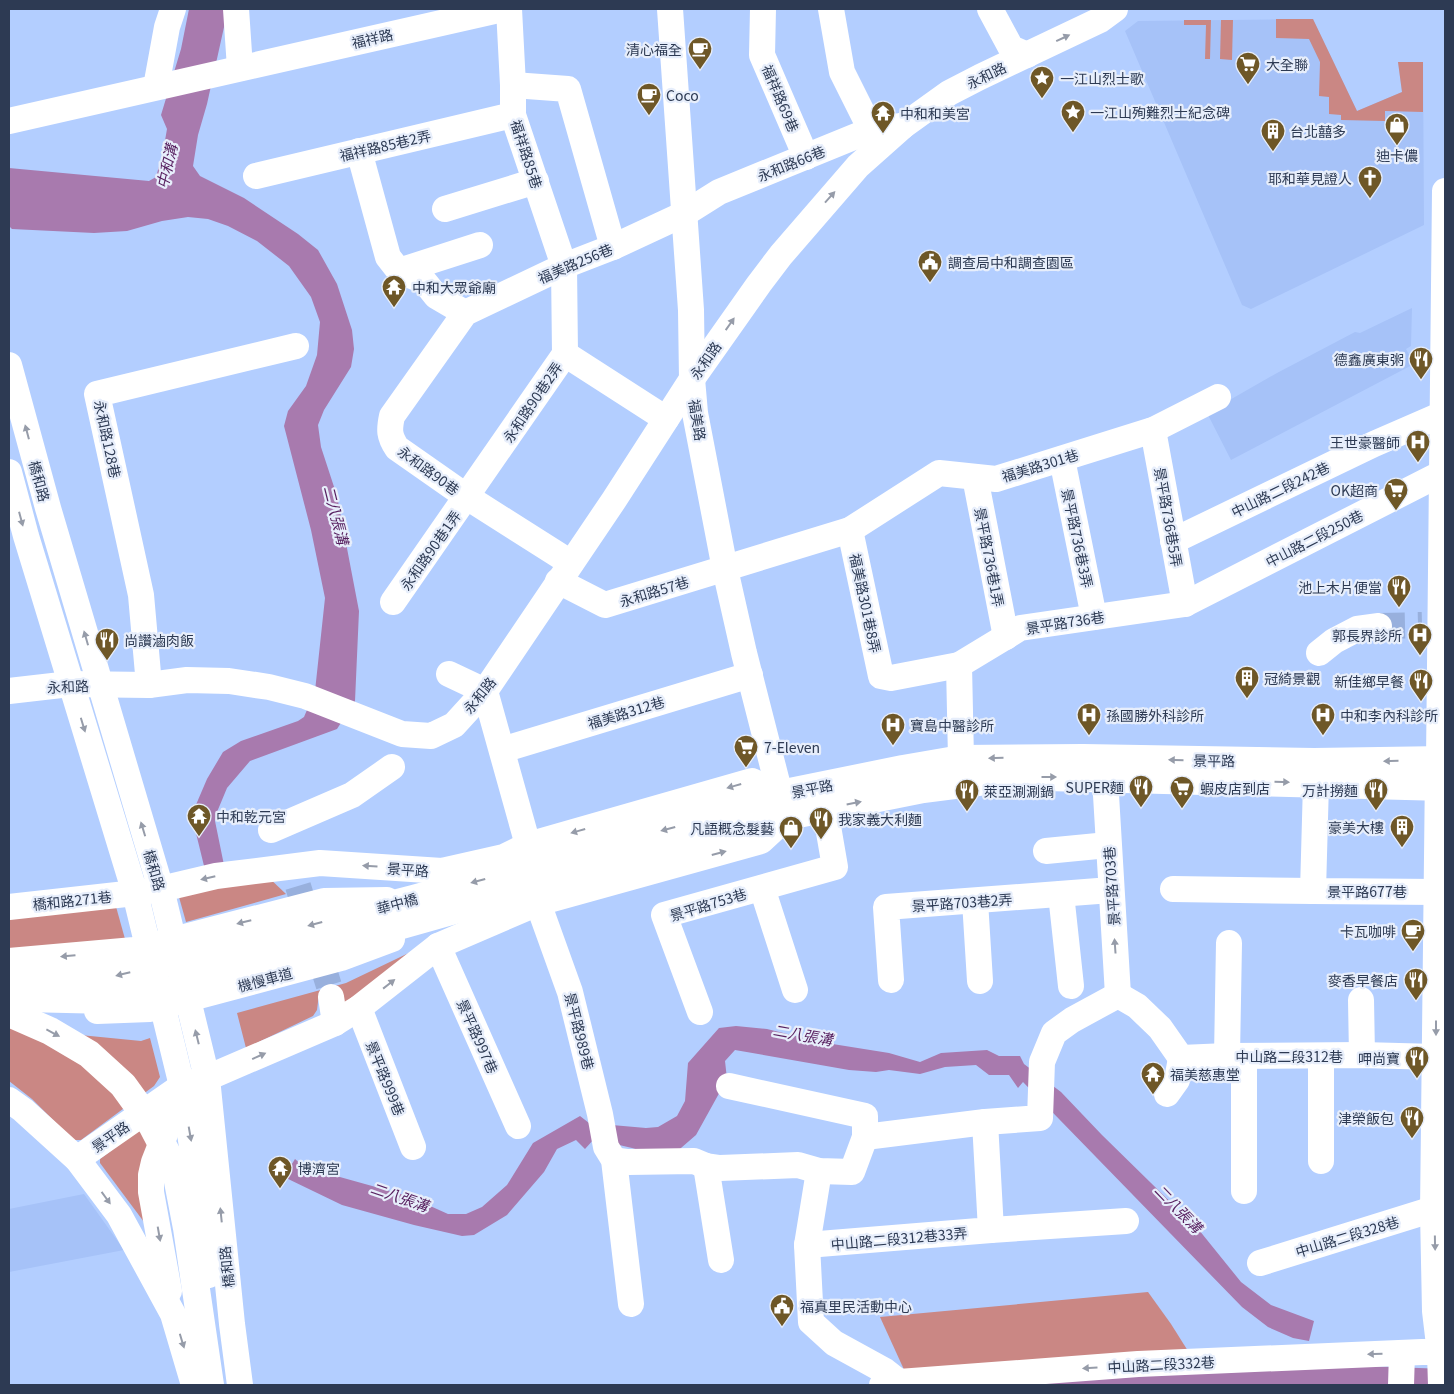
<svg xmlns="http://www.w3.org/2000/svg" width="1454" height="1394" viewBox="0 0 1454 1394" font-family="Georgia,'Noto Sans TC',serif">
<rect width="100%" height="100%" fill="#b3ceff"/>
<g fill="#a6c2f8">
<path d="M1313,19L1357,111L1402,92L1398,62H1423L1424,225L1251,309L1242,305L1125,31L1138,21Z"/>
<path d="M1412,308L1411,346L1406,349L1414,364L1231,460L1207,413L1277,373L1355,332L1360,333Z"/>
<path d="M84,1194L124,1250L9,1272V1209Z"/>
</g>
<g fill="#ca8784">
<path d="M1276,19H1313L1357,111L1402,92L1398,62H1423V112L1385,111V121L1341,120V115L1329,114V97L1319,96L1320,62L1309,39L1276,38Z"/>
<path d="M1184,20H1211L1210,59H1205L1206,25H1184Z"/>
<path d="M1221,20H1233L1232,60L1220,59Z"/>
<path d="M266,875L286,894L186,922L179,897Z"/>
<path d="M115,903L125,939L9,951V916Z"/>
<path d="M440,938L347,1008L319,994L317,1010L313,1016L246,1048L237,1013L346,983Z"/>
<path d="M9,1028L141,1041L150,1038L160,1077L154,1086L81,1140H73L32,1099L9,1081Z"/>
<path d="M157,1116L144,1222L100,1163V1159Z"/>
<path d="M1148,1292L1171,1324L1188,1351L906,1374L880,1317Z"/>
</g>
<g fill="#a87aae">
<path d="M189,9H228L207,104L198,135L193,166L200,176L244,198L298,234L318,250L337,284L352,330L354,349L351,367L324,410L318,425L321,447L337,496L359,611L355,701L337,729L250,761L227,788L217,812L215,821L225,870L206,874L193,821L195,807L207,779L223,752L241,741L298,721L304,717L315,691L325,598L311,530L284,426L288,411L306,386L317,355L320,322L311,297L289,266L257,241L228,226L208,219L188,217L162,221L127,231L94,233L12,229L9,226V168L149,181L156,177L163,152L167,129L161,115L181,49Z"/>
<path d="M736,1026L767,1029L820,1042L889,1053L920,1062L941,1053L987,1050L999,1056H1020L1024,1064L1061,1092L1102,1135L1199,1230L1241,1282L1271,1305L1314,1321L1309,1341L1293,1338L1268,1327L1242,1307L1023,1082L1018,1088L1009,1075H989L976,1065L945,1067L920,1074L889,1070L876,1072L849,1070L735,1050L725,1061L727,1079L696,1135L674,1154L659,1156L632,1148L594,1139L585,1149L576,1140L557,1149L544,1172L507,1215L474,1235L462,1236L414,1225L342,1205L284,1177L295,1159L304,1167L408,1196L448,1214H466L482,1207L507,1185L533,1143L580,1116L589,1123L646,1128L658,1127L677,1116L685,1101L688,1063L719,1028Z"/>
<path d="M1366,1366L1445,1369V1385H1014L1158,1375Z"/>
</g>
<g fill="none" stroke-linecap="round" stroke-linejoin="round">
<g stroke="#98b0dd" stroke-width="26" stroke-dasharray="26 13" stroke-linecap="butt">
<path d="M1379,626L1422,625"/>
<path d="M298,886L329,986L331,997"/>
</g>
<g stroke="#fff" stroke-width="26">
<path d="M236,9L240,68"/>
<path d="M670,9L691,310L692,379L695,413L725,569L744,653L780,794"/>
<path d="M763,9L762,55L806,157"/>
<path d="M831,9L842,72L871,130"/>
<path d="M990,9L1011,48L1027,55"/>
<path d="M513,85L568,89L613,247"/>
<path d="M156,87L167,27L173,9"/>
<path d="M9,121L503,9"/>
<path d="M359,151L388,257L399,271L424,281L436,296L465,313"/>
<path d="M256,176L513,115"/>
<path d="M445,209L536,181"/>
<path d="M399,271L480,245"/>
<path d="M565,354L666,419"/>
<path d="M9,365L48,508L161,889L207,1078L232,1324L240,1385"/>
<path d="M1153,430L1185,604"/>
<path d="M1062,459L1094,617"/>
<path d="M9,472L26,536L135,893L182,1086L198,1182L209,1275"/>
<path d="M975,477L1006,637"/>
<path d="M850,530L881,676L891,678L959,665"/>
<path d="M1173,541L1374,444L1443,414"/>
<path d="M571,563L467,497L397,448C389,436 389,430 392,416L465,313L564,266L613,247L684,214L719,192L876,128L903,126"/>
<path d="M558,581L605,605L850,530L939,473L996,479L1153,430L1218,397"/>
<path d="M393,602L565,354L564,266L513,115V85L509,9"/>
<path d="M1319,653L1334,641L1357,629L1379,626"/>
<path d="M449,674L485,691L528,845"/>
<path d="M149,685L141,595L97,394L296,346"/>
<path d="M9,691L70,684L149,685L187,680L229,681L269,687L305,696L402,734L431,736L454,725L485,691L614,500L692,379L759,284L781,255L858,166L903,126L949,93L980,77L1100,20L1115,9"/>
<path d="M502,750L750,675"/>
<path d="M961,759L959,665L1020,628L1185,604L1442,473"/>
<path d="M1439,760L1445,191"/>
<path d="M1103,778L1106,795L1118,995"/>
<path d="M1316,783L1313,891L1438,892"/>
<path d="M271,830L352,795L392,767"/>
<path d="M1046,851L1108,845"/>
<path d="M762,888L795,990"/>
<path d="M1173,889L1313,891"/>
<path d="M1061,894L1071,986"/>
<path d="M975,901L980,981"/>
<path d="M538,903L570,992L600,1114L606,1147L614,1160L631,1304"/>
<path d="M9,907L135,893L161,889L216,876L320,863L442,871L504,857L528,845L752,781L780,794"/>
<path d="M438,946L518,1126"/>
<path d="M9,961L134,950L324,901L387,900"/>
<path d="M891,980L886,907L1111,890"/>
<path d="M1118,995L1137,1006L1160,1028L1181,1058L1227,1056L1362,1055L1436,1057"/>
<path d="M331,997L335,1023"/>
<path d="M1361,1000L1362,1055"/>
<path d="M359,1008L413,1147"/>
<path d="M97,1011L150,1009L341,958L392,939"/>
<path d="M700,1012L664,915L835,867L825,809"/>
<path d="M1227,1056L1229,943"/>
<path d="M1321,1056V1161"/>
<path d="M1167,1094L1177,1080L1181,1058"/>
<path d="M9,1100L23,1110L77,1159L119,1215L173,1314L194,1385"/>
<path d="M865,1137L985,1122L1040,1118L1042,1062L1054,1033L1072,1020L1118,995"/>
<path d="M77,1159L182,1086L207,1078L335,1023L359,1008L438,946L538,903L761,841L788,816"/>
<path d="M614,1160L628,1162L694,1161L706,1166L720,1168L798,1165L819,1171L852,1172L865,1137V1116L729,1086"/>
<path d="M706,1166L721,1260"/>
<path d="M819,1171L807,1245L811,1322L834,1343L885,1371L899,1382"/>
<path d="M1244,1191V1056"/>
<path d="M991,1230L1126,1221"/>
<path d="M807,1245L991,1230L985,1122"/>
<path d="M1260,1263L1424,1212L1434,1211"/>
<path d="M169,1291L151,1192V1175L154,1162L171,1119L181,1090"/>
<path d="M882,1385L899,1382L1138,1364L1422,1352H1445"/>
<path d="M1401,1385L1402,1353"/>
</g>
<g stroke="#fff" stroke-width="28">
<path d="M1439,769L1434,1211L1436,1311L1441,1353L1442,1385"/>
<path d="M9,974L27,976L106,978L413,899L749,807L780,794L903,769L961,759L1083,758L1314,762L1445,760"/>
<path d="M9,996L24,998L109,1000L171,990L788,816L923,789L1009,778L1046,777L1445,787"/>
<path d="M9,1013L50,1031L89,1054L123,1085L152,1125L176,1171L187,1228L210,1385"/>
</g>
</g>
<defs><path id="oneway-solid" d="M-6-.8H1V-3.2L6.5 0L1 3.2V.8H-6Z" transform="scale(1.25)"/></defs>
<g fill="#969ca9">
<use href="#oneway-solid" transform="translate(1063 38) rotate(-25)"/>
<use href="#oneway-solid" transform="translate(830 197) rotate(-48)"/>
<use href="#oneway-solid" transform="translate(730 324) rotate(-55)"/>
<use href="#oneway-solid" transform="translate(27 432) rotate(-105)"/>
<use href="#oneway-solid" transform="translate(21 519) rotate(75)"/>
<use href="#oneway-solid" transform="translate(86 638) rotate(-106)"/>
<use href="#oneway-solid" transform="translate(83 725) rotate(73)"/>
<use href="#oneway-solid" transform="translate(996 758) rotate(178)"/>
<use href="#oneway-solid" transform="translate(1176 760) rotate(-179)"/>
<use href="#oneway-solid" transform="translate(1391 761) rotate(179)"/>
<use href="#oneway-solid" transform="translate(1049 777)"/>
<use href="#oneway-solid" transform="translate(1282 782) rotate(2)"/>
<use href="#oneway-solid" transform="translate(734 786) rotate(164)"/>
<use href="#oneway-solid" transform="translate(854 803) rotate(-11)"/>
<use href="#oneway-solid" transform="translate(143 829) rotate(-107)"/>
<use href="#oneway-solid" transform="translate(668 829) rotate(165)"/>
<use href="#oneway-solid" transform="translate(578 831) rotate(164)"/>
<use href="#oneway-solid" transform="translate(719 853) rotate(-15)"/>
<use href="#oneway-solid" transform="translate(370 866) rotate(-176)"/>
<use href="#oneway-solid" transform="translate(208 878) rotate(167)"/>
<use href="#oneway-solid" transform="translate(478 881) rotate(165)"/>
<use href="#oneway-solid" transform="translate(244 922) rotate(166)"/>
<use href="#oneway-solid" transform="translate(315 924) rotate(165)"/>
<use href="#oneway-solid" transform="translate(1115 946) rotate(-94)"/>
<use href="#oneway-solid" transform="translate(68 956) rotate(175)"/>
<use href="#oneway-solid" transform="translate(123 974) rotate(166)"/>
<use href="#oneway-solid" transform="translate(389 984) rotate(-38)"/>
<use href="#oneway-solid" transform="translate(1436 1028) rotate(90)"/>
<use href="#oneway-solid" transform="translate(53 1033) rotate(28)"/>
<use href="#oneway-solid" transform="translate(197 1037) rotate(-104)"/>
<use href="#oneway-solid" transform="translate(259 1056) rotate(-24)"/>
<use href="#oneway-solid" transform="translate(190 1134) rotate(80)"/>
<use href="#oneway-solid" transform="translate(106 1198) rotate(54)"/>
<use href="#oneway-solid" transform="translate(221 1215) rotate(-96)"/>
<use href="#oneway-solid" transform="translate(159 1234) rotate(80)"/>
<use href="#oneway-solid" transform="translate(1435 1243) rotate(89)"/>
<use href="#oneway-solid" transform="translate(182 1341) rotate(73)"/>
<use href="#oneway-solid" transform="translate(1375 1354) rotate(178)"/>
<use href="#oneway-solid" transform="translate(1090 1368) rotate(176)"/>
</g>
<defs>
<symbol id="cafe-pin" viewBox="-11 -11 22 30"><path d="M0 17L-7.5 6A9.5 9.5 0 1 1 7.5 6Z" fill="#6e5727" stroke="#e7eefb"/><path d="M-5.5-4.5H6V0H3Q3 3.5 0 3.5H-2.5Q-5.5 3.5-5.5 0ZM3-3.2v2h1.7v-2ZM-6 4.5H4V6H-6Z" fill="#fff"/></symbol>
<symbol id="supermarket-pin" viewBox="-11 -11 22 30"><path d="M0 17L-7.5 6A9.5 9.5 0 1 1 7.5 6Z" fill="#6e5727" stroke="#e7eefb"/><path d="M-6-5.5h2.5l.6 2H6L4.5 2H-2.5L-4.4-4H-6ZM-1.5 3.2a1.3 1.3 0 1 0 .1 0ZM3 3.2a1.3 1.3 0 1 0 .1 0Z" fill="#fff"/></symbol>
<symbol id="sight-pin" viewBox="-11 -11 22 30"><path d="M0 17L-7.5 6A9.5 9.5 0 1 1 7.5 6Z" fill="#6e5727" stroke="#e7eefb"/><path d="M0-6L1.8-2.2L6-1.7L2.9 1.2L3.7 5.4L0 3.3L-3.7 5.4L-2.9 1.2L-6-1.7L-1.8-2.2Z" fill="#fff"/></symbol>
<symbol id="temple-pin" viewBox="-11 -11 22 30"><path d="M0 17L-7.5 6A9.5 9.5 0 1 1 7.5 6Z" fill="#6e5727" stroke="#e7eefb"/><path d="M0-6L5-2H3V0L6.5 2.5H4V6H1.5V3h-3V6H-4V2.5H-6.5L-3 0V-2H-5Z" fill="#fff"/></symbol>
<symbol id="shop-pin" viewBox="-11 -11 22 30"><path d="M0 17L-7.5 6A9.5 9.5 0 1 1 7.5 6Z" fill="#6e5727" stroke="#e7eefb"/><path d="M-5-2.5h2.3a2.7 3.5 0 0 1 5.4 0H5L5.5 6h-11ZM-1.5-2.5h3a1.5 2.3 0 0 0-3 0Z" fill="#fff"/></symbol>
<symbol id="building-pin" viewBox="-11 -11 22 30"><path d="M0 17L-7.5 6A9.5 9.5 0 1 1 7.5 6Z" fill="#6e5727" stroke="#e7eefb"/><path d="M-4-6H4V6H1V3H-1V6H-4ZM-2.5-4.3h1.7v1.8h-1.7ZM.8-4.3h1.7v1.8H.8ZM-2.5-1h1.7V.8h-1.7ZM.8-1h1.7V.8H.8Z" fill="#fff"/></symbol>
<symbol id="church-pin" viewBox="-11 -11 22 30"><path d="M0 17L-7.5 6A9.5 9.5 0 1 1 7.5 6Z" fill="#6e5727" stroke="#e7eefb"/><path d="M-1.2-6h2.4v3.5h3.3v2.4h-3.3V6h-2.4V-.1h-3.3v-2.4h3.3Z" fill="#fff"/></symbol>
<symbol id="civic-pin" viewBox="-11 -11 22 30"><path d="M0 17L-7.5 6A9.5 9.5 0 1 1 7.5 6Z" fill="#6e5727" stroke="#e7eefb"/><path d="M-.6-6.5H3V-4.5H.6V-3L4-1V1h2V6H-6V1h2V-1L-.6-3ZM-1.2 2.5V6h2.4V2.5Z" fill="#fff"/></symbol>
<symbol id="restaurant-pin" viewBox="-11 -11 22 30"><path d="M0 17L-7.5 6A9.5 9.5 0 1 1 7.5 6Z" fill="#6e5727" stroke="#e7eefb"/><path d="M-5-6h1v4h1v-4h1v4h1v-4h1v5L-1.5 .5V6h-2V.5L-5-1ZM5-6V6H3V1.5H1.5Q1.5-4 5-6Z" fill="#fff"/></symbol>
<symbol id="hospital-pin" viewBox="-11 -11 22 30"><path d="M0 17L-7.5 6A9.5 9.5 0 1 1 7.5 6Z" fill="#6e5727" stroke="#e7eefb"/><path d="M-5-5h3v3.5h4V-5h3V5h-3V1.5h-4V5h-3Z" fill="#fff"/></symbol>
</defs>
<g fill-rule="evenodd">
<use href="#cafe-pin" x="686" y="35" width="28" height="38"/>
<use href="#supermarket-pin" x="1234" y="50" width="28" height="38"/>
<use href="#sight-pin" x="1028" y="64" width="28" height="38"/>
<use href="#cafe-pin" x="635" y="81" width="28" height="38"/>
<use href="#sight-pin" x="1059" y="98" width="28" height="38"/>
<use href="#temple-pin" x="869" y="99" width="28" height="38"/>
<use href="#shop-pin" x="1383" y="111" width="28" height="38"/>
<use href="#building-pin" x="1259" y="117" width="28" height="38"/>
<use href="#church-pin" x="1356" y="164" width="28" height="38"/>
<use href="#civic-pin" x="916" y="248" width="28" height="38"/>
<use href="#temple-pin" x="380" y="273" width="28" height="38"/>
<use href="#restaurant-pin" x="1407" y="345" width="28" height="38"/>
<use href="#hospital-pin" x="1404" y="428" width="28" height="38"/>
<use href="#supermarket-pin" x="1382" y="476" width="28" height="38"/>
<use href="#restaurant-pin" x="1385" y="573" width="28" height="38"/>
<use href="#hospital-pin" x="1406" y="621" width="28" height="38"/>
<use href="#restaurant-pin" x="93" y="626" width="28" height="38"/>
<use href="#building-pin" x="1233" y="664" width="28" height="38"/>
<use href="#restaurant-pin" x="1407" y="667" width="28" height="38"/>
<use href="#hospital-pin" x="1075" y="701" width="28" height="38"/>
<use href="#hospital-pin" x="1309" y="701" width="28" height="38"/>
<use href="#hospital-pin" x="879" y="711" width="28" height="38"/>
<use href="#supermarket-pin" x="732" y="733" width="28" height="38"/>
<use href="#restaurant-pin" x="1127" y="773" width="28" height="38"/>
<use href="#supermarket-pin" x="1168" y="774" width="28" height="38"/>
<use href="#restaurant-pin" x="1362" y="776" width="28" height="38"/>
<use href="#restaurant-pin" x="953" y="777" width="28" height="38"/>
<use href="#temple-pin" x="185" y="802" width="28" height="38"/>
<use href="#restaurant-pin" x="807" y="805" width="28" height="38"/>
<use href="#building-pin" x="1388" y="813" width="28" height="38"/>
<use href="#shop-pin" x="777" y="814" width="28" height="38"/>
<use href="#cafe-pin" x="1399" y="917" width="28" height="38"/>
<use href="#restaurant-pin" x="1402" y="966" width="28" height="38"/>
<use href="#restaurant-pin" x="1403" y="1044" width="28" height="38"/>
<use href="#temple-pin" x="1139" y="1060" width="28" height="38"/>
<use href="#restaurant-pin" x="1398" y="1104" width="28" height="38"/>
<use href="#temple-pin" x="266" y="1154" width="28" height="38"/>
<use href="#civic-pin" x="768" y="1292" width="28" height="38"/>
</g>
<g text-anchor="middle" dominant-baseline="central" stroke-width="4.5" stroke-linejoin="round" paint-order="stroke">
<g font-size="14" fill="#2d3a53" stroke="#e7eefb">
<text transform="translate(372 38) rotate(-13)">福祥路</text>
<text transform="translate(986 75) rotate(-26)">永和路</text>
<text transform="translate(781 98) rotate(67)">福祥路69巷</text>
<text transform="translate(385 145) rotate(-13)">福祥路85巷2弄</text>
<text transform="translate(527 154) rotate(72)">福祥路85巷</text>
<text transform="translate(791 163) rotate(-22)">永和路66巷</text>
<text transform="translate(575 263) rotate(-23)">福美路256巷</text>
<text transform="translate(705 360) rotate(-55)">永和路</text>
<text transform="translate(532 402) rotate(-56)">永和路90巷2弄</text>
<text transform="translate(698 420) rotate(81)">福美路</text>
<text transform="translate(108 439) rotate(78)">永和路128巷</text>
<text transform="translate(1040 465) rotate(-17)">福美路301巷</text>
<text transform="translate(429 470) rotate(36)">永和路90巷</text>
<text transform="translate(40 481) rotate(75)">橋和路</text>
<text transform="translate(1280 489) rotate(-26)">中山路二段242巷</text>
<text transform="translate(1169 517) rotate(80)">景平路736巷5弄</text>
<text transform="translate(1078 538) rotate(78)">景平路736巷3弄</text>
<text transform="translate(1314 538) rotate(-27)">中山路二段250巷</text>
<text transform="translate(430 550) rotate(-55)">永和路90巷1弄</text>
<text transform="translate(990 557) rotate(79)">景平路736巷1弄</text>
<text transform="translate(654 591) rotate(-17)">永和路57巷</text>
<text transform="translate(866 603) rotate(78)">福美路301巷8弄</text>
<text transform="translate(1065 622) rotate(-9)">景平路736巷</text>
<text transform="translate(68 686) rotate(-3)">永和路</text>
<text transform="translate(479 695) rotate(-51)">永和路</text>
<text transform="translate(626 712) rotate(-17)">福美路312巷</text>
<text transform="translate(1214 760) rotate(1)">景平路</text>
<text transform="translate(812 788) rotate(-11)">景平路</text>
<text transform="translate(408 869) rotate(4)">景平路</text>
<text transform="translate(155 870) rotate(74)">橋和路</text>
<text transform="translate(1111 886) rotate(-94)">景平路703巷</text>
<text x="1367" y="891">景平路677巷</text>
<text transform="translate(72 900) rotate(-6)">橋和路271巷</text>
<text transform="translate(962 902) rotate(-4)">景平路703巷2弄</text>
<text transform="translate(397 903) rotate(-15)">華中橋</text>
<text transform="translate(708 904) rotate(-17)">景平路753巷</text>
<text transform="translate(265 979) rotate(-15)">機慢車道</text>
<text transform="translate(580 1031) rotate(76)">景平路989巷</text>
<text transform="translate(478 1036) rotate(66)">景平路997巷</text>
<text x="1289" y="1056">中山路二段312巷</text>
<text transform="translate(386 1078) rotate(68)">景平路999巷</text>
<text transform="translate(110 1136) rotate(-35)">景平路</text>
<text transform="translate(1347 1236) rotate(-17)">中山路二段328巷</text>
<text transform="translate(899 1238) rotate(-5)">中山路二段312巷33弄</text>
<text transform="translate(226 1267) rotate(-96)">橋和路</text>
<text transform="translate(1161 1364) rotate(-3)">中山路二段332巷</text>
</g>
<g font-size="14" fill="#2d3a53" stroke="#e7eefb" text-anchor="start">
<text x="682" y="49" text-anchor="end">清心福全</text>
<text x="1266" y="64">大全聯</text>
<text x="1060" y="78">一江山烈士歌</text>
<text x="666" y="95">Coco</text>
<text x="1090" y="112">一江山殉難烈士紀念碑</text>
<text x="900" y="113">中和和美宮</text>
<text x="1290" y="131">台北囍多</text>
<text x="1397" y="155" text-anchor="middle">迪卡儂</text>
<text x="1352" y="178" text-anchor="end">耶和華見證人</text>
<text x="948" y="262">調查局中和調查園區</text>
<text x="412" y="287">中和大眾爺廟</text>
<text x="1404" y="359" text-anchor="end">德鑫廣東粥</text>
<text x="1400" y="442" text-anchor="end">王世豪醫師</text>
<text x="1378" y="490" text-anchor="end">OK超商</text>
<text x="1382" y="587" text-anchor="end">池上木片便當</text>
<text x="1402" y="635" text-anchor="end">郭長界診所</text>
<text x="124" y="640">尚讚滷肉飯</text>
<text x="1264" y="678">冠綺景觀</text>
<text x="1404" y="681" text-anchor="end">新佳鄉早餐</text>
<text x="1106" y="715">孫國勝外科診所</text>
<text x="1340" y="715">中和李內科診所</text>
<text x="910" y="725">寶島中醫診所</text>
<text x="764" y="747">7-Eleven</text>
<text x="1124" y="787" text-anchor="end">SUPER麵</text>
<text x="1200" y="788">蝦皮店到店</text>
<text x="1358" y="790" text-anchor="end">万計撈麵</text>
<text x="984" y="791">萊亞涮涮鍋</text>
<text x="216" y="816">中和乾元宮</text>
<text x="838" y="819">我家義大利麵</text>
<text x="1384" y="827" text-anchor="end">豪美大樓</text>
<text x="774" y="828" text-anchor="end">凡語概念髮藝</text>
<text x="1396" y="931" text-anchor="end">卡瓦咖啡</text>
<text x="1398" y="980" text-anchor="end">麥香早餐店</text>
<text x="1400" y="1058" text-anchor="end">呷尚寶</text>
<text x="1170" y="1074">福美慈惠堂</text>
<text x="1394" y="1118" text-anchor="end">津榮飯包</text>
<text x="298" y="1168">博濟宮</text>
<text x="800" y="1306">福真里民活動中心</text>
</g>
<g font-size="15" font-style="italic" fill="#561e5e" stroke="#e7eefb">
<text transform="translate(166 166) rotate(-77)">中和溝</text>
<text transform="translate(337 515) rotate(76)">二八張溝</text>
<text transform="translate(803 1034) rotate(10)">二八張溝</text>
<text transform="translate(400 1196) rotate(19)">二八張溝</text>
<text transform="translate(1179 1208) rotate(46)">二八張溝</text>
</g>
</g>
<rect width="1454" height="1394" fill="none" stroke="#2d3a53" stroke-width="20"/>
</svg>
